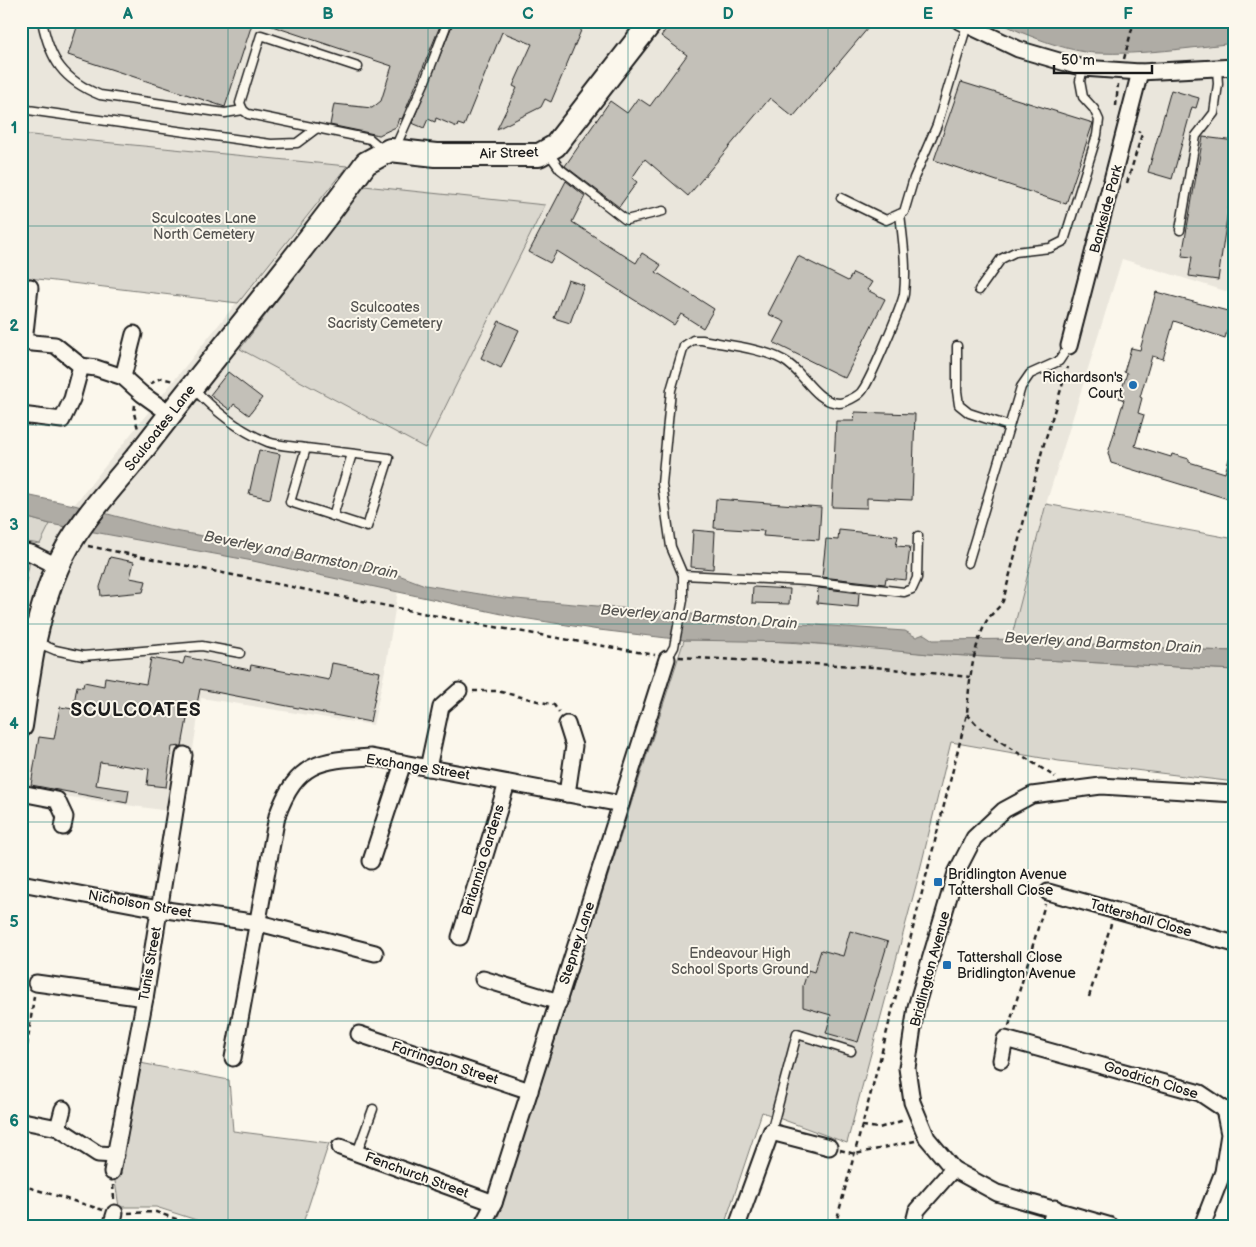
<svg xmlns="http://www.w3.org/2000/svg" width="1256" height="1247" viewBox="0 0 1256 1247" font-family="'Balsamiq Sans',sans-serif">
<rect width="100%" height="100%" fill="#fbf7ec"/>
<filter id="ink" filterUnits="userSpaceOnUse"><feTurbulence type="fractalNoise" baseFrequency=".02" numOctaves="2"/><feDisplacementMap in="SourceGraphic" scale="10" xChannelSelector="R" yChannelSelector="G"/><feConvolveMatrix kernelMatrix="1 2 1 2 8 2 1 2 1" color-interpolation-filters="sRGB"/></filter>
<g filter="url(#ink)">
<g fill="#eae6dc">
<path d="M21,21H997L1014,30L1094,53L1145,52L1235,43V294L1122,259L1046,504L1011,639L933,640L924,635L916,637L905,631L800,624L748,623L702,615L504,598L425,585L380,568L164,529L74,505L346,166L21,134Z"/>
<path d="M50,524L253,561L398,591L386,665L373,725L201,698L183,813L21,790V613L29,567Z"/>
</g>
<g fill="#dad7ce" stroke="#7b7a75">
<path d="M21,134L347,166L238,303L21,277Z"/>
<path d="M364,186L545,205L425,448L240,349Z"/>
<path d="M1046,504L1235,539V651L1125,648L1011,639Z"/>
<path d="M21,516L50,524L40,544L21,541Z"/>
<path d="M21,551L31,553L21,613Z"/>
<path d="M740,639L879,648L929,654L1235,670V782L1059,761L951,742L918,878L847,1143L762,1112L724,1226H495L684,640Z"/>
<path d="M135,1062L229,1080L233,1131L329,1143L302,1226H215L156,1207H119L114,1175Z"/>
</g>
<g fill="#afaca5" stroke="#74726e">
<path d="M997,21H1235V43C1189,48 1142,55 1096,53C1068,52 1022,34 997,21Z"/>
<path d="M21,494L74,505L164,529L380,568L425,585L504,598L702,615L748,623L800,624L905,631L916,637L924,634L933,640L1028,639L1125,648L1235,651V670L929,654L798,642L684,640L599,630L516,617L253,561L50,524L21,516Z"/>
</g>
<g fill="#c3c0b8" stroke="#1c1c1c">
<path d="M79,21H253L225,107L68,55Z"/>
<path d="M263,21H442L402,119L399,118L396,127L379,135L330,125L334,104L372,108L381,101L392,66L263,23Z"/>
<path d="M454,21H585L551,102L545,99L541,107L497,129L517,88L513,86L532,44L502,32L464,126L458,124L457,127L436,118L435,122L428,119L424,128L412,123Z"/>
<path d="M672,21H874L793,117L770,98L688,196L645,159L632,178L637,182L619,207L565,166L610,101L627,113L638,98L650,106L687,55L661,36Z"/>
<path d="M961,82L1093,123L1066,204L934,160Z"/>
<path d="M1171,90L1199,98L1196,108L1192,107L1172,179L1148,172Z"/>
<path d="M1203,137L1235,141V162L1218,280L1189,276L1192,257L1182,256Z"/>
<path d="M566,181L585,196L572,222L636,263L642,253L661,265L656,272L714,309L703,328L681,314L674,325L557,251L550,263L529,252Z"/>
<path d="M798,256L848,281L853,273L872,282L867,290L885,299L845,378L774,343L785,322L768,314Z"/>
<path d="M568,280L584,285L570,323L554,318Z"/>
<path d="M1156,292L1235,313V329L1228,327L1225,338L1174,321L1163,359L1152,356L1140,397L1142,398L1138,413L1144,415L1135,446L1171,457L1172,454L1189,459V462L1225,473L1232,449L1235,450V501L1111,463L1108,453L1124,400L1119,398L1127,373L1124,372L1131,348L1140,350Z"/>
<path d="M499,321L519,330L501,368L481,358Z"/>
<path d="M228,372L262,398L249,415L234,404L230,410L210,395Z"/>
<path d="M855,412L915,414L912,500L867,498V508L832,507L836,421H854Z"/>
<path d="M259,450L280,454L270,499L249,494Z"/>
<path d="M716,499L821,507L819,540L763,536L764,531L714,528Z"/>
<path d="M693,530L715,532L713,569L691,567Z"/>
<path d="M839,530L898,536L896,546L910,547L906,580L886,578L885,584L822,577L826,539L838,540Z"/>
<path d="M110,557L134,562L130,578L146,581L143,592L101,596L100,587Z"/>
<path d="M753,587L790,589L789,604L752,603Z"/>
<path d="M818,588L859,593L858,607L817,603Z"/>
<path d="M185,657L250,670L251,665L329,680L332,663L380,672L370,722L200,689L196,709L189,708L182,746L172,747L166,787L147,785L149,769L100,762L96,785L129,790L127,803L31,785L39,737L54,739L60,707L73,709L77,686L83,687L84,682L104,686L105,677L146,684L151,658L183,664Z"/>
<path d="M850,931L888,942L858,1042L826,1033L831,1015L803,1007V986L808,970L814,972L821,950L843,956Z"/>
</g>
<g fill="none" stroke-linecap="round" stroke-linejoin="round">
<defs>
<g id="lane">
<path d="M42,21C50,60 63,80 100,95L225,113L243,110"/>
<path d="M358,67L261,35L240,103L243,110L248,114L370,139L384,151"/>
<path d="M21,109L271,144L297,143L317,128"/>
<path d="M395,148L425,81L448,21"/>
<path d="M548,152L560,169L626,220L663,211"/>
<path d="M841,198L886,220L904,212L914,178L937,125L967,25"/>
<path d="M1180,230L1196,136L1214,113L1218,84L1217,69"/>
<path d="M979,290L1001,259L1015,252L1050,248L1064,241L1097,135L1099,120L1094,109L1083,97L1080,81L1083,68"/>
<path d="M957,346V391L959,405L969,413L1009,426"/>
<path d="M193,388C214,410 239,431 268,442C279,446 294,446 306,448L290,502L367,527L389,458L306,448"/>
<path d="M333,516L352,454"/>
<path d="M968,563L1021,387L1030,374L1059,361L1069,346"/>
<path d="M683,575L807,581L904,592L912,589L917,578L918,536"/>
<path d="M36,642L55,650L83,656L202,646L240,653"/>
<path d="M667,659L674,647L683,600V575L671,547L662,484L671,390L684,346L693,340H702C726,345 761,348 783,360C803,370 814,402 839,403C844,403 859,396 862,391C870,381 902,306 904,294C907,267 903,240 900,214"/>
<path d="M771,1132L797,1034L851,1051"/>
<path d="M357,1153L373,1109"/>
</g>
<g id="street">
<path d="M959,21L1018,49L1083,68L1140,72L1235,67"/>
<path d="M21,342L55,345L81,366"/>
<path d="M24,342L30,287"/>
<path d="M1069,346L1140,72"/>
<path d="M123,377L134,334"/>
<path d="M21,415L62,420L72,399L81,366L96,368L123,377L142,394L170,414"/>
<path d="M21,551L31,553L57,566"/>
<path d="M428,768L441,707L459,691"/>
<path d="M21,793L57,800L65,817L63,827"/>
<path d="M567,794L574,746L567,724"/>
<path d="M371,861L403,763"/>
<path d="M21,883L159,909L259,923L375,953"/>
<path d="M1048,892L1235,944"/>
<path d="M460,937L507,783"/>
<path d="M483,979L559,1002"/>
<path d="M36,983L145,998"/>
<path d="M359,1034L530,1091"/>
<path d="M233,1058L277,816C297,762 319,760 371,757L621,804"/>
<path d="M1001,1060L1005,1039L1200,1093L1224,1109L1229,1134L1223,1172L1202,1226"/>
<path d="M23,1121L58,1128L98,1154L116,1155"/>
<path d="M58,1128L63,1109"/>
<path d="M340,1147L494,1203"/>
<path d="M112,1172L145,998L184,755"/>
<path d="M111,1226L115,1213"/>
<path d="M482,1226L494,1203L667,659"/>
<path d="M737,1226L771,1132L829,1147"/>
<path d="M913,1226L917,1210L953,1169"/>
<path d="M1049,1226L1055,1208"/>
<path d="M1111,1226L997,1193L953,1169L927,1138L912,1102L907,1068L916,1007L956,873L974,838L1004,810L1032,795L1101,786L1235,794"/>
</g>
<path id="secondary" d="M21,726C29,672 35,618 57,568C75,525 112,488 141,452C215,355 295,262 366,163L390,150L436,155H539L555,146L652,21"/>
</defs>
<use href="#lane" stroke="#1c1c1c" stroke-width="11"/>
<use href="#street" stroke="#1c1c1c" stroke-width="19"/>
<use href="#secondary" stroke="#1c1c1c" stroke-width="26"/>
<g stroke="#1c1c1c" stroke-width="2.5" stroke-dasharray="5 4" stroke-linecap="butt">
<path d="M1124,59L1134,21"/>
<path d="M1116,106L1118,84"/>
<path d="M1127,183L1142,134L1138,131"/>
<path d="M150,384L161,378L174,381"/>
<path d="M135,405L134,413L138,429"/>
<path d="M88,546L472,623L655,655"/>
<path d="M679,657L874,667L970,677"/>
<path d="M473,691H497L554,705L559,712"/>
<path d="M967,714L980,728L1055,777"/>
<path d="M1089,997L1111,924"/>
<path d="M1009,1026L1045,904"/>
<path d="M21,1090L34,996"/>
<path d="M862,1126L879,1128L904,1120"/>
<path d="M840,1150L855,1154L915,1141"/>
<path d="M21,1185L103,1210"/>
<path d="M113,1185L114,1199"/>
<path d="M128,1213L156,1212L196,1226"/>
<path d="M835,1226L880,1059L967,714C969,683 972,651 986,622C990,614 999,609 1003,601L1043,447L1068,367"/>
</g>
<use href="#lane" stroke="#fbf7ec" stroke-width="8"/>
<use href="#street" stroke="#fbf7ec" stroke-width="15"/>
<use href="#secondary" stroke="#fbf7ec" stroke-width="22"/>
</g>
</g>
<path fill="none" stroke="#0f766e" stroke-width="1" stroke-opacity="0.55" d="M228,21V1226M428,21V1226M628,21V1226M828,21V1226M1028,21V1226M21,226H1235M21,425H1235M21,624H1235M21,822H1235M21,1021H1235"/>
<g fill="#1f6fb2" stroke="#fbf7ec" stroke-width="2">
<circle cx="1133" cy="385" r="5"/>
<rect x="933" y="877" width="10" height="10" rx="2.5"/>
<rect x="942" y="960" width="10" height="10" rx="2.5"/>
</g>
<g text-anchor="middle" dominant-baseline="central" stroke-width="4" stroke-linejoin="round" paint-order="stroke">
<g font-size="14" fill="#1c1c1c" stroke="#fbf7ec">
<text transform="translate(509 153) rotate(-2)">Air Street</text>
<text transform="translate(1106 209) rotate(-75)">Bankside Park</text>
<text transform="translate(160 428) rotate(-52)">Sculcoates Lane</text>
<text transform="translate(418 767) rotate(9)">Exchange Street</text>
<text transform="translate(483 860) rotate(-73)">Britannia Gardens</text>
<text transform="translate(140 904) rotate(10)">Nicholson Street</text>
<text transform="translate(1141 918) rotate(16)">Tattershall Close</text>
<text transform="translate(577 943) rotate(-72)">Stepney Lane</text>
<text transform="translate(150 964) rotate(-80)">Tunis Street</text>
<text transform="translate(930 969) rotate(-75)">Bridlington Avenue</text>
<text transform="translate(445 1063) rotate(18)">Farringdon Street</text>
<text transform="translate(1151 1080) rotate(17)">Goodrich Close</text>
<text transform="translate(417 1175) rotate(20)">Fenchurch Street</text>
</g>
<g font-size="14" fill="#555451" stroke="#fbf7ec">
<text x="204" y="218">Sculcoates Lane<tspan x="204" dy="16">North Cemetery</tspan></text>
<text x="385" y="307">Sculcoates<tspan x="385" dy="16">Sacristy Cemetery</tspan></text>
<text x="740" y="953">Endeavour High<tspan x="740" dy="16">School Sports Ground</tspan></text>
</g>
<g font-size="14" fill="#1c1c1c" stroke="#fbf7ec" text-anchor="start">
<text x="1123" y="377" text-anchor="end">Richardson's<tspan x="1123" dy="16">Court</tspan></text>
<text x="948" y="874">Bridlington Avenue<tspan x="948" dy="16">Tattershall Close</tspan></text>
<text x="957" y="957">Tattershall Close<tspan x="957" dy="16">Bridlington Avenue</tspan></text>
</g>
<g font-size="15" font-style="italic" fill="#575653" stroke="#fbf7ec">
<text transform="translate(301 555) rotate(11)">Beverley and Barmston Drain</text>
<text transform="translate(699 617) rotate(4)">Beverley and Barmston Drain</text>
<text transform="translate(1103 643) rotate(3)">Beverley and Barmston Drain</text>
</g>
<g font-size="19" font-weight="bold" letter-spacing="1" fill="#1c1c1c" stroke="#fbf7ec">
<text x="136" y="710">SCULCOATES</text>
</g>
</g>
<rect width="1256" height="1247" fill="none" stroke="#fbf7ec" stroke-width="55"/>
<path d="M1054 65v8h98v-8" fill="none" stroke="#1c1c1c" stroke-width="2.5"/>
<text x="1061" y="65" font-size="15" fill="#1c1c1c" stroke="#fbf7ec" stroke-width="4" paint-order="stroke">50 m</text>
<rect x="28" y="28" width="1200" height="1192" fill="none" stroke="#0f766e" stroke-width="2"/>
<g font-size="16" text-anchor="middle" font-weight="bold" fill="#0f766e">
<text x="128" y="19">A</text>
<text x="328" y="19">B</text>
<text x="528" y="19">C</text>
<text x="728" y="19">D</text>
<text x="928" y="19">E</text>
<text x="1128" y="19">F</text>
<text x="14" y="133">1</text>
<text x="14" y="331">2</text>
<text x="14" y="530">3</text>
<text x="14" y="729">4</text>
<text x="14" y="927">5</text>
<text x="14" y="1126">6</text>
</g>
</svg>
